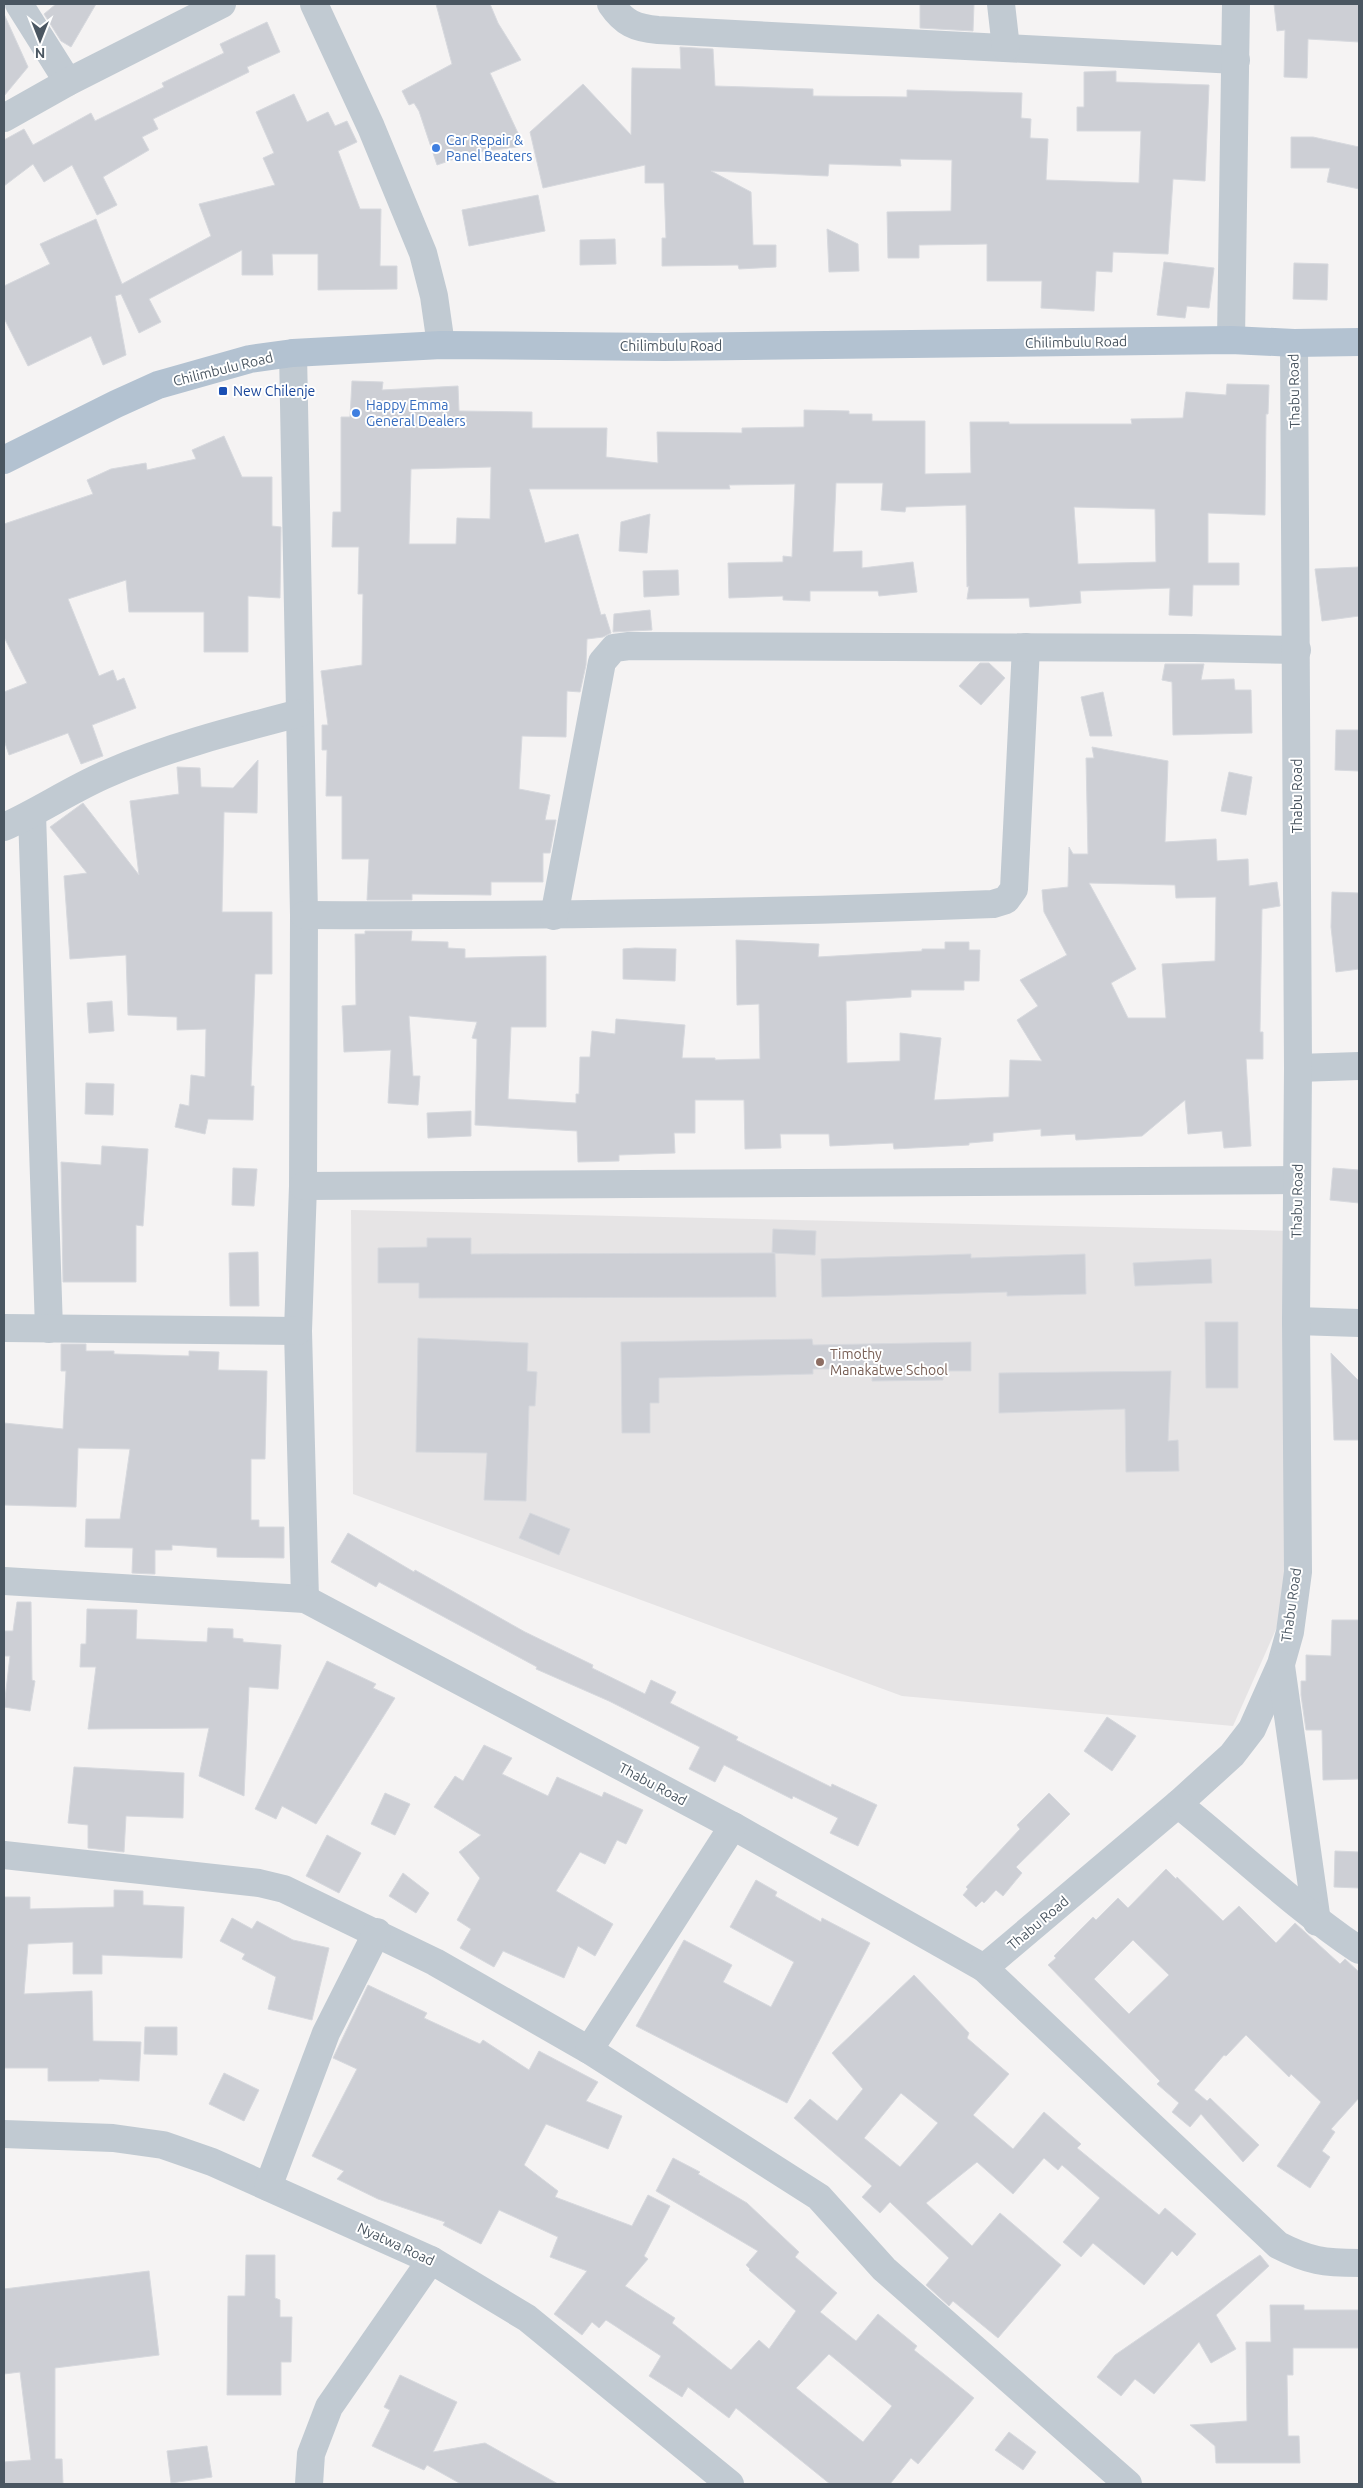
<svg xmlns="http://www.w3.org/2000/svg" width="1363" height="2488" viewBox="0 0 1363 2488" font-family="Ubuntu,sans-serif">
<rect width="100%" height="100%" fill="#f5f3f3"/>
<path fill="#e6e4e5" d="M351,1210L1289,1231V1600L1233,1726L902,1696L353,1494Z"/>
<g fill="#cdcfd5" stroke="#d7d9de" fill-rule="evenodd">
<path d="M56,4H96L71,47L61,41L44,14Z"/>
<path d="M436,4H490L498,23L521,60L490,73L524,146L472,153L437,165L419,111L414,103L409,105L402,91L452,64Z"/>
<path d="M920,4H974L973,31L920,28Z"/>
<path d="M1274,4H1359V42L1308,39L1307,78L1284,77L1285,30L1277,31Z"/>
<path d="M4,14L28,67L4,96Z"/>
<path d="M267,22L280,52L247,67L249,72L153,119L158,129L142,137L149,150L103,177L117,205L97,215L72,165L44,182L33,164L4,186V140L24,129L33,145L91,113L95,121L164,87L162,83L224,53L220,44Z"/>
<path d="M680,47L713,49L715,86L813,89V96L907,97V90L1022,93L1021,118L1031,119L1030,138L1048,139L1046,180L1139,183L1141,131H1077V107H1084V72L1116,71V82L1209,85L1205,181L1173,179L1168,254L1113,252L1112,272L1096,271L1094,311L1041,308L1042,281H987V244L919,245V258H888L887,212L951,211L952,160L900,159L901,166L829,164L828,176L711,171L751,192L753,245H776V267L739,269L738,265L662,266V238H666L664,183H645V165L543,188L530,132L583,84L631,135L632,68L681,69Z"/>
<path d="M294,94L307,122L328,112L335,126L347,121L357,142L338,151L360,209H381L380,266H397V289L318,290V254H272L273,275H242V250L149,299L161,322L139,333L121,294L115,296L126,355L103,365L91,336L28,366L4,318V286L50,264L40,244L96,219L122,284L211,236L199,204L275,185L263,158L274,153L256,112Z"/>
<path d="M1291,137H1313L1359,147V189L1327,182L1330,168H1291Z"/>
<path d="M538,195L545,231L469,246L462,210Z"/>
<path d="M827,229L858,244L859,271L829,272Z"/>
<path d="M615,239L616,264L580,265V240Z"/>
<path d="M1164,262L1214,268L1209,308L1187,306L1185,318L1157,315Z"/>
<path d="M1294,263L1328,264L1327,300L1293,299Z"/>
<path d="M352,381L383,382L382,390L458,386L459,411L532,412V428H607L606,457L658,463L657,432L742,433V428L804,427V410L849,411V414H872V421H925V474L971,473L970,422H1009V424H1132L1131,419L1183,418L1186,392L1226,395L1227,384L1269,385L1268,414H1266L1265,515L1208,513V563H1239V585H1193L1192,616L1169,615L1170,588L1080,591L1081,603L1056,605L1030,607L1029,598L967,599L969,586L967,587L966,505L906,507L905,512L881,510L883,483H836L833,552L862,551V568L913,562L917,592L879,596L878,591H810V601L783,600V596L729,598L728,563L783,562V556L792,557L795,484L729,485L730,489H529L545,543L578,534L601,615L605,614L611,633L603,637L587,639L586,665L580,692L567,691L566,737L522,736L519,789L550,795L545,820H556L550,853H543V882H491V895L412,894V900H367L369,859H342V796H326L327,750H322V725H328L321,671L362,665L363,594H358L359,547H332L333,512H341V417H350ZM491,467L490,519L457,518L456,544H409L411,469ZM1074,507L1155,509L1156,562L1078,564Z"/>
<path d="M224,436L242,477H272V526L281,527L280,598L248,596V652H204V612H129L126,580L68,599L99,676L113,670L117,681L124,678L136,708L92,725L103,756L81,764L68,733L9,755L4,740V692L27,683L4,637V524L93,494L87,480L111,469L146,463L147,470L196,459L192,450Z"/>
<path d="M650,514L647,553L619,551L621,522Z"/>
<path d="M1359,567V616L1322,621L1315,569Z"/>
<path d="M678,570L679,595L644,597L643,571Z"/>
<path d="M650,610L652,630L613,632L614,614Z"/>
<path d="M980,663H989L1005,678L981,705L959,686Z"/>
<path d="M1165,664H1204L1201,680L1234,679L1235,690H1251L1252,733L1173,735L1172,682L1162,680Z"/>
<path d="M1103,692L1112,736H1090L1081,697Z"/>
<path d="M1336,730H1359V771L1335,770Z"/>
<path d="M1092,747L1168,761L1165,842L1216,839L1217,861L1248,859L1249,886L1277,882L1280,906L1262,909L1260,1032H1263V1059H1246L1251,1146L1224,1148L1222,1131L1188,1134L1185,1100L1142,1136L1076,1140L1075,1134L1041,1136V1129L993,1133V1141L969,1143V1145L894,1149L893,1143L830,1146L829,1134H780L781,1148L745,1149L744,1100H695V1133H674L675,1153L619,1155V1161L578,1162L577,1131L475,1125L477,1039L472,1038L477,1022L409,1016L413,1076H420L418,1105L388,1103L391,1050L344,1052L342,1006L356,1005L355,934H365V931H412L411,941L448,942V948L465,949V958L546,956V1027H511L508,1099L576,1103V1094H579L580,1057H590L592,1031L615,1034L616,1019L685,1025L682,1058H715V1060L760,1059L759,1004L737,1005L736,940L819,944L818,957L922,951V949H945V942H969V950H980L979,981H964V990H911V997L846,1001L847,1063L900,1061V1033L941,1038L934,1100L1009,1097L1010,1060L1042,1061L1017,1020L1038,1006L1020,980L1067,955L1044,912L1042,890L1068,887L1069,847L1073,854H1088L1086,758H1094ZM1089,883L1175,885L1176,898L1216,897L1215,961L1162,964L1166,1018H1128L1111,983L1136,969Z"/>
<path d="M258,760L257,813L224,812L222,912H272V974H255L251,1086H254L253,1120L208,1119L205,1134L175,1127L180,1104L189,1106L191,1075L205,1077L206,1029L177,1030V1017L128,1015L126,955L70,959L64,876L87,873L50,827L83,803L139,875L130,801L179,794L177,767L200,768L201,787L233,788Z"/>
<path d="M1229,772L1252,777L1246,815L1221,811Z"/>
<path d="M1332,892L1359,893V969L1336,972L1331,927Z"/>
<path d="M635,948L676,949L675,981L623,979V949Z"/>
<path d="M112,1001L114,1031L89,1033L87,1003Z"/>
<path d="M86,1083L114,1084L113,1115L85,1114Z"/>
<path d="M471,1111V1136L428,1138L427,1113Z"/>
<path d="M102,1146L148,1149L143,1226L136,1225V1282H63L61,1162L101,1165Z"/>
<path d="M233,1168L257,1169L254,1206L232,1205Z"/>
<path d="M1333,1168L1359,1170V1203L1330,1200Z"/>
<path d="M773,1229L816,1231L815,1255L772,1253Z"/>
<path d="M427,1238H471V1254L775,1253L776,1297L419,1298V1283H378V1248L427,1247Z"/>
<path d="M258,1252L259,1306H230L229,1253Z"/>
<path d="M971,1254V1258L1085,1254L1086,1294L1007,1296V1292L822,1297L821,1259Z"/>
<path d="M1211,1259L1212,1283L1135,1286L1133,1263Z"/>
<path d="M1205,1322H1238V1388H1206Z"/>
<path d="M418,1338L528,1343L527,1371L537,1372L535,1406H529L526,1501L484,1500L487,1453L416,1452Z"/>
<path d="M812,1339L813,1345L971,1342V1371H943V1380L872,1381V1369H813V1374L659,1378V1403H650V1433H622L621,1342Z"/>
<path d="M61,1344H86V1351H114V1354L189,1356V1351L219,1352L218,1370L267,1371L265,1459H251V1520H259V1527H284V1558L217,1557V1548L172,1545V1550H155V1574H153L132,1573L133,1548L85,1547L86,1519H120L130,1449L78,1448L76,1507L4,1505V1423L63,1429L66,1371H61Z"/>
<path d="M1331,1353L1359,1381V1440H1334Z"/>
<path d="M1171,1371L1168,1441L1178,1440L1179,1471L1126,1472L1125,1409L999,1413V1373Z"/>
<path d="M530,1513L570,1529L559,1555L519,1538Z"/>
<path d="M348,1533L414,1572L415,1570L525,1632L593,1665L592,1668L645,1694L651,1680L676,1692L670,1703L738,1737L736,1740L831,1787L832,1784L877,1805L858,1846L830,1833L838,1818L793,1796L792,1799L724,1765L715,1782L689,1769L700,1747L609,1701L536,1669L537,1667L379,1582L376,1587L331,1562Z"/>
<path d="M17,1602H31L32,1680L35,1681L30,1711L4,1707L10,1656H4V1631H13Z"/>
<path d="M87,1609L137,1610L136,1639L207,1642L208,1628L233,1629V1638L243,1639V1642L281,1645L278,1689L249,1687L244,1796L199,1776L209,1728L88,1729L96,1667H80L81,1644H86Z"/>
<path d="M1332,1620H1359V1779L1323,1780L1322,1730H1306L1301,1695V1681H1306V1655L1331,1656Z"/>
<path d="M327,1661L376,1684L373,1688L395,1698L316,1824L282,1806L276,1819L255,1809Z"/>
<path d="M1107,1717L1136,1736L1112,1771L1084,1751Z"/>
<path d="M484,1745L512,1758L502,1774L548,1796L557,1777L602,1797L604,1792L643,1810L626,1844L617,1840L605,1864L580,1852L556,1891L613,1924L595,1956L578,1946L564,1978L503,1951L494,1967L460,1948L471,1929L457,1920L480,1878L459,1852L481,1835L434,1807L455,1776L463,1781Z"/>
<path d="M74,1767L184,1773L183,1818L126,1816L124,1852L88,1848V1825L68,1823Z"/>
<path d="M385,1793L410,1804L395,1835L371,1824Z"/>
<path d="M1049,1793L1070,1814L1016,1867L1022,1873L1003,1896L996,1890L984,1903L982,1901L976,1907L963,1895L968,1889L966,1887L1020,1829L1017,1825Z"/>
<path d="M327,1835L361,1853L339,1893L306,1876Z"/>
<path d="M1335,1851L1359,1852V1888L1334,1887Z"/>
<path d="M1166,1869L1176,1879L1177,1877L1223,1921L1239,1906L1276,1943L1295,1923L1340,1964L1345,1959L1359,1972V2098L1331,2129L1335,2132L1322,2151L1330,2157L1310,2188L1277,2166L1321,2102L1291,2074L1289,2077L1246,2035L1226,2056L1224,2055L1194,2090L1207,2101L1210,2098L1259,2145L1243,2162L1201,2114L1190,2127L1172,2112L1179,2103L1157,2084L1160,2081L1048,1965L1056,1958L1054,1956L1093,1917L1096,1920L1118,1898L1128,1908ZM1133,1940L1169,1975L1129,2014L1094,1979Z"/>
<path d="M403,1873L429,1893L416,1913L389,1896Z"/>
<path d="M756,1880L777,1892L775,1896L821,1922L822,1918L870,1943L787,2103L636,2026L684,1940L732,1965L723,1982L771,2007L794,1962L730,1927Z"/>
<path d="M114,1890L143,1891V1905L184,1907L182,1958L102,1955V1974H73V1942L28,1944L24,1994L92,1991L93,2041L141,2042L139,2081L99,2079V2081H48V2068H4V1897H30V1909L114,1907Z"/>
<path d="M232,1918L252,1929L257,1921L293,1940L329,1948L312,2020L268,2009L276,1977L242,1959L245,1954L220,1941Z"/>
<path d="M914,1975L969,2033L967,2038L1009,2074L973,2115L1013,2149L1044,2112L1081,2144L1077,2148L1159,2215L1165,2208L1196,2234L1177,2256L1172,2251L1144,2285L1093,2243L1081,2257L1063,2242L1100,2198L1062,2165L1058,2170L1044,2158L1013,2194L977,2162L926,2203L972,2246L1000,2213L1061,2265L998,2338L953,2301L949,2306L926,2285L949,2258L890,2202L880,2213L862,2197L872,2186L794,2118L810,2099L837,2121L863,2089L832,2053ZM901,2093L938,2123L900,2167L864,2138Z"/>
<path d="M368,1985L427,2013L424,2018L480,2044L483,2040L529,2070L539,2051L598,2082L586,2101L622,2116L608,2149L546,2124L524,2165L558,2191L555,2197L632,2226L648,2195L670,2206L644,2256L648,2259L625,2286L675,2318L672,2323L731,2370L759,2340L769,2349L796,2311L749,2270L750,2269L746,2265L758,2251L656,2191L673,2158L700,2172L698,2174L747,2203L799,2252L795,2257L837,2293L820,2312L856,2341L878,2314L917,2346L914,2350L974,2398L918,2464L911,2458L890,2484H830L736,2408L729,2418L688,2387L682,2397L649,2376L661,2356L606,2320L599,2328L592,2322L582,2335L554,2314L587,2271L550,2257L558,2237L499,2210L481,2244L443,2225L445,2222L378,2199L337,2179L344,2171L312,2156L357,2069L333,2058ZM829,2354L892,2406L863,2442L796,2388Z"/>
<path d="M145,2027H177V2055L144,2054Z"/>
<path d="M224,2073L259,2090L244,2121L209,2104Z"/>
<path d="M246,2255H275V2298L280,2300V2317H292L291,2362H281V2395H227L228,2296H245Z"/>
<path d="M1260,2255L1269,2266L1216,2315L1236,2349L1211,2363L1199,2342L1154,2394L1135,2379L1121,2396L1097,2377L1115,2355Z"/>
<path d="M149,2271L159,2355L55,2368V2459H62L63,2484H4V2462L31,2460L20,2372L4,2374V2289Z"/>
<path d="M1270,2305H1304V2310H1359V2348H1293V2375H1287L1288,2436H1299L1300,2463H1216L1215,2446L1190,2425L1247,2421L1246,2342H1271Z"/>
<path d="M400,2375L457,2402L433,2452L485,2443L558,2484H461L427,2465L424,2470L372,2446L390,2410L384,2407Z"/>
<path d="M1009,2432L1036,2452L1023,2470L995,2450Z"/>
<path d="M207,2446L212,2477L171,2483L167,2451Z"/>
</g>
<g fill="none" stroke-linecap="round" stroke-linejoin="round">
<g stroke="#c1cad2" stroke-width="28">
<path d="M19,4L68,82"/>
<path d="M314,4L371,127L423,253L434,296L441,345"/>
<path d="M611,4C624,23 635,28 658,30L1236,60"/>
<path d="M1001,4L1006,48"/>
<path d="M4,118L68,82L222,4"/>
<path d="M1231,340L1236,4"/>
<path d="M293,353L304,915L303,1186L298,1331L305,1599"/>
<path d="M32,814L49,1329"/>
<path d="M4,827C40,811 73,788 109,773C171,746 235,730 300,713"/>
<path d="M304,915C534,916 763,913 993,904L1006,900L1014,889L1026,647"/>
<path d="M554,916L602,662L614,648L629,646L1194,648L1297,650"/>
<path d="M1298,1068L1359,1066"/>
<path d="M303,1186L1297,1180"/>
<path d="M1296,1321L1359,1323"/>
<path d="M4,1328L298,1331"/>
<path d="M4,1581L305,1599L733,1826L984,1968L1178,1804L1232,1755L1252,1729L1281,1664L1290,1632L1298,1572L1296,1321L1298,1068L1294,343"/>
<path d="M1281,1666L1317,1922"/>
<path d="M1178,1804C1239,1853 1295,1907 1359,1950"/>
<path d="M4,1855L259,1883L284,1889L435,1962L589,2050L819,2197L884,2269L1128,2484"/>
<path d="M984,1968L1278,2245C1309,2261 1324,2263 1359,2263"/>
<path d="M589,2050L733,1826"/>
<path d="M4,2134L113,2138L163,2145L212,2162L431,2260L527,2318L730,2484"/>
<path d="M268,2187L326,2033L377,1932"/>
<path d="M309,2484L311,2454L329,2407L431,2260"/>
</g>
<path stroke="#b3c2d1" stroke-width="28" d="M4,460L116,404L158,385L250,359L293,353L441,345L665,347L1231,340L1294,343L1359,342"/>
</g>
<g fill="#3f7fe0" stroke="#fff" stroke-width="2">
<circle cx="436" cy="148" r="5"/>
<circle cx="356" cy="413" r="5"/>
</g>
<rect fill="#1a4fb4" stroke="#fff" stroke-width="2" x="218" y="386" width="10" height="10" rx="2.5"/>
<circle fill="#8d6e63" stroke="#fff" stroke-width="2" cx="820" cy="1362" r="5"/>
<g text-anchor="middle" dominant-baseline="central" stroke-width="4" stroke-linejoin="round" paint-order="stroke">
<g font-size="14" fill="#366cbe" stroke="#fff" text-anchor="start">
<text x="446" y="140">Car Repair &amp;<tspan x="446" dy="16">Panel Beaters</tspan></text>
<text x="366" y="405">Happy Emma<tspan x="366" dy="16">General Dealers</tspan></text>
</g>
<g font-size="14" fill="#4a5661" stroke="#fff">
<text transform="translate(1076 342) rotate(-1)">Chilimbulu Road</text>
<text x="671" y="346">Chilimbulu Road</text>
<text transform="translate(223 369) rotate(-14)">Chilimbulu Road</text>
<text transform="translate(1294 391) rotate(-91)">Thabu Road</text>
<text transform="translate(1297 796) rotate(-90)">Thabu Road</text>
<text transform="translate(1297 1201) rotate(-89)">Thabu Road</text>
<text transform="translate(1291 1605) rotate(-82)">Thabu Road</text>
<text transform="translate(653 1784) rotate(28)">Thabu Road</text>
<text transform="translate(1038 1923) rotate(-40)">Thabu Road</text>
<text transform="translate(396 2244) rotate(25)">Nyatwa Road</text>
</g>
<g font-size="14" fill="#164399" stroke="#fff" text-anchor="start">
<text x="233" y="391">New Chilenje</text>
</g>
<g font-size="14" fill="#785e54" stroke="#fff" text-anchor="start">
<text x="830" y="1354">Timothy<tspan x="830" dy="16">Manakatwe School</tspan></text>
</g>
</g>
<rect width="1363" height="2488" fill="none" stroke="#4a5661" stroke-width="10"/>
<g transform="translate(40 40) rotate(180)" stroke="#ffffff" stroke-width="4" paint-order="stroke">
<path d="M0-4L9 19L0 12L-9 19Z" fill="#4a5661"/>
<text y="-8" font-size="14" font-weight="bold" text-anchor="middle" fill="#4a5661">N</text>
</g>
</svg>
